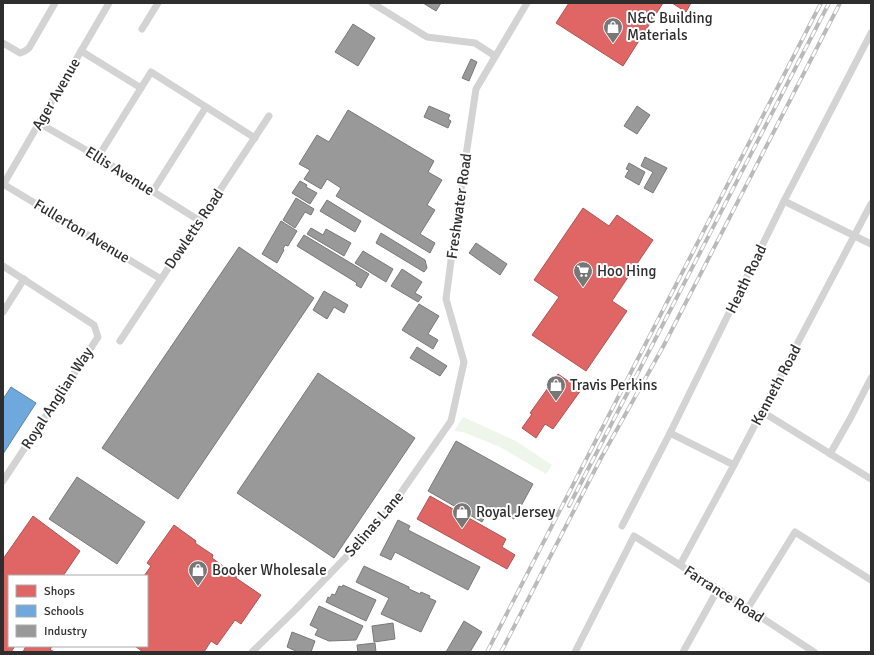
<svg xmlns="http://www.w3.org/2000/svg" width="874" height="655" viewBox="0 0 874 655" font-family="Signika,sans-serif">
<rect width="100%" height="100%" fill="#fff"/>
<path fill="#eef5ea" d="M463,417L516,441L552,465L546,474L500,447L463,432L454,431Z"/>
<g fill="#e06666" stroke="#ab5555">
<path d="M569,3H663L623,66L556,23Z"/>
<path d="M672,3H691L686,12Z"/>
<path d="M583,208L609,226L617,215L653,240L612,301L627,311L586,371L532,335L559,297L534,280Z"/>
<path d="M558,374L581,390L553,429L545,424L536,438L522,428L532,414L530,413Z"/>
<path d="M430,496L506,539L502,547L515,555L507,569L417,519Z"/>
<path d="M33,516L80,551L63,576H9V646H15L11,652H3V559Z"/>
<path d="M174,525L196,541L195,543L213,555L212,558L237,576L236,578L261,595L241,624L235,620L217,645L211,641L204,652H143L135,646H147V576H144L151,566L147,563Z"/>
<path d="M26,646H52L50,650L55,652H23Z"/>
</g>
<path fill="#6fa8dc" stroke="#5c83a8" d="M11,387L36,403L3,454V399Z"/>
<g fill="#999" stroke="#797979">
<path d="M423,3H441L436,11Z"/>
<path d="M353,24L375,38L358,66L335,52Z"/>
<path d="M471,59L477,62L469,81L462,78Z"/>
<path d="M429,106L450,115L448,119L451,121L448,128L424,117Z"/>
<path d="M637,106L650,115L637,134L624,126Z"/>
<path d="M348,110L434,161L428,172L442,180L427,205L435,210L420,234L435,243L430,253L336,196L341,188L327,179L321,189L304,179L310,170L299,164L317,135L329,142Z"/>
<path d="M645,157L667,168L653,193L644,188L653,172L641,166Z"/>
<path d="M629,163L645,172L639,185L625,177L629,170L626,169Z"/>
<path d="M300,181L307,185L306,187L317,193L310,204L292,193Z"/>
<path d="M296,198L314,209L311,215L305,212L295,228L283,220Z"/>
<path d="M327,200L361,221L355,232L320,211Z"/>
<path d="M281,221L297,231L288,246L285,245L283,249L284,250L277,263L262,254Z"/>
<path d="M311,228L323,235L326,229L351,243L344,256L307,234Z"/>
<path d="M381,233L425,260L427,268L424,272L376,243Z"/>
<path d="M304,235L369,274L361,288L356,285L357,283L297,246Z"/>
<path d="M476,243L507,264L500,275L469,253Z"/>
<path d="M239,247L314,298L178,499L102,448Z"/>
<path d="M363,251L393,269L386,282L355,263Z"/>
<path d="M402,269L422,282L415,293L422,297L418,302L391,286Z"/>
<path d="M324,291L348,305L344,313L334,307L327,319L313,310Z"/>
<path d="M419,304L439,316L428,334L438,340L433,349L402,330Z"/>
<path d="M417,347L447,366L440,376L410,358Z"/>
<path d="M318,373L415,438L334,558L237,493Z"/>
<path d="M456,441L533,484L514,519L491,506L482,522L428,491Z"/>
<path d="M77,477L145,522L117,564L49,519Z"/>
<path d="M398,520L410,526L408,530L480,567L468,590L395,552L391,560L380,555Z"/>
<path d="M364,566L409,587V589L420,594L421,592L430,596L429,598L436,601L421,632L381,614L389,598L356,582Z"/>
<path d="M343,585L376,600L366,621L326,602L328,597L330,598L332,594L335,595L339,586L342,587Z"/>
<path d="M319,606L363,626L356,640L329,641L315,635L318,629L310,625Z"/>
<path d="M464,621L482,632L470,652H446Z"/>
<path d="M393,623L395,639L374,642L372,626Z"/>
<path d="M292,632L315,641L311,652H298L287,647Z"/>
<path d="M375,643L376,652H358L357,645Z"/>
</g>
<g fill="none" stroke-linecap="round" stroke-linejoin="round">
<g stroke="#d3d3d3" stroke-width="7">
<path d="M372,3L427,37L475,43L495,56"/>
<path d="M142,29L158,3"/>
<path d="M3,43L20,53L25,51L29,48L55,3"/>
<path d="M81,51L141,88"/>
<path d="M39,123L98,157L200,221"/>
<path d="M98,157L151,72L255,138"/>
<path d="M3,184L161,279"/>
<path d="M3,185L109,3"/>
<path d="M153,191L206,107"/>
<path d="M784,201L871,244"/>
<path d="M3,266L94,325L98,337L3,481"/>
<path d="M3,312L24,279"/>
<path d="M120,341L269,116"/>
<path d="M761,411L871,479"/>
<path d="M670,433L734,465"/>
<path d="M830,454L851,417L871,378"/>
<path d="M622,526L670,433L784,201L871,33"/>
<path d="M680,565L734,465L785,367L871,204"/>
<path d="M748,608L795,532L871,580"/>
<path d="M252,652L296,609L350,553L391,507L451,421L464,362L446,299L456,222L476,89L527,3"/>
<path d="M575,652L634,536L718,589L814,652"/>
<path d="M683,652L718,589"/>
</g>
<defs>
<g id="rail">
<path d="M569,506L829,3"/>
<path d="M487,652L821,3"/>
<path d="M501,652L601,458L664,345L840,3"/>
</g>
</defs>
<use href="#rail" stroke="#bababa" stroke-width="4"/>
<use href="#rail" stroke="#fff" stroke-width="2.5" stroke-dasharray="8" stroke-linecap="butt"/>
</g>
<defs>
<symbol id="shop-pin" viewBox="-11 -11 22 30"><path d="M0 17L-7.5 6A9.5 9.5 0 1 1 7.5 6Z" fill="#777" stroke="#fff"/><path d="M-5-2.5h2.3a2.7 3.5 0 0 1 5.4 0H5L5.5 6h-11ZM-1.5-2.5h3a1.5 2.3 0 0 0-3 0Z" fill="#fff"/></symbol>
<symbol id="supermarket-pin" viewBox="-11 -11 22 30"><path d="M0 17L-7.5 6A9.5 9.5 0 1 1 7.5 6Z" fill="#777" stroke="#fff"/><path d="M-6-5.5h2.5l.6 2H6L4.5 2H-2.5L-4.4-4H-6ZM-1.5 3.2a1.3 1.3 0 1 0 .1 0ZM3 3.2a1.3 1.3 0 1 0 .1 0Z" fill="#fff"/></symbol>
</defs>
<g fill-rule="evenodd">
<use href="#shop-pin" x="602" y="16" width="22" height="30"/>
<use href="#supermarket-pin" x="572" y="260" width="22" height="30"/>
<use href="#shop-pin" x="545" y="374" width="22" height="30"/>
<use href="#shop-pin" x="451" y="501" width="22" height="30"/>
<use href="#shop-pin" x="187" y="559" width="22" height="30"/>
</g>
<g text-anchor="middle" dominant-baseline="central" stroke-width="4" stroke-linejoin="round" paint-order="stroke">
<g font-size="15" fill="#2e2e2e" stroke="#fff" text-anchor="start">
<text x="627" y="18">N&amp;C Building<tspan x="627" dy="17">Materials</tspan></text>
<text x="597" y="271">Hoo Hing</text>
<text x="570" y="385">Travis Perkins</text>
<text x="476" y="512">Royal Jersey</text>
<text x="212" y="570">Booker Wholesale</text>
</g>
<g font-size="15" fill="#2e2e2e" stroke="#fff">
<text transform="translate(56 94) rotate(-60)">Ager Avenue</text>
<text transform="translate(120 171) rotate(32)">Ellis Avenue</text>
<text transform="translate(459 206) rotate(-82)">Freshwater Road</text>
<text transform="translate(194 229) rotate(-56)">Dowletts Road</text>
<text transform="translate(82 231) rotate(31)">Fullerton Avenue</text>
<text transform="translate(746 279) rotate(-64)">Heath Road</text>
<text transform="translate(776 385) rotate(-62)">Kenneth Road</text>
<text transform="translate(57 398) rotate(-57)">Royal Anglian Way</text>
<text transform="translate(374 524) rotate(-49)">Selinas Lane</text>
<text transform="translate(724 594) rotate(33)">Farrance Road</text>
</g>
</g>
<rect width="874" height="655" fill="none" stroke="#2e2e2e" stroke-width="8"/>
<rect x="8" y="575" width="140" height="72" fill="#ffffff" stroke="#ababab"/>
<rect x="16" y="585" width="20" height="12" fill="#e06666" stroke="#ababab"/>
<text x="44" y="595" font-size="12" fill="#2e2e2e">Shops</text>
<rect x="16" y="605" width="20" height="12" fill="#6fa8dc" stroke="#ababab"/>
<text x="44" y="615" font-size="12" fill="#2e2e2e">Schools</text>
<rect x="16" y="625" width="20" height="12" fill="#999999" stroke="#ababab"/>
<text x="44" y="635" font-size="12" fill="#2e2e2e">Industry</text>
</svg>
